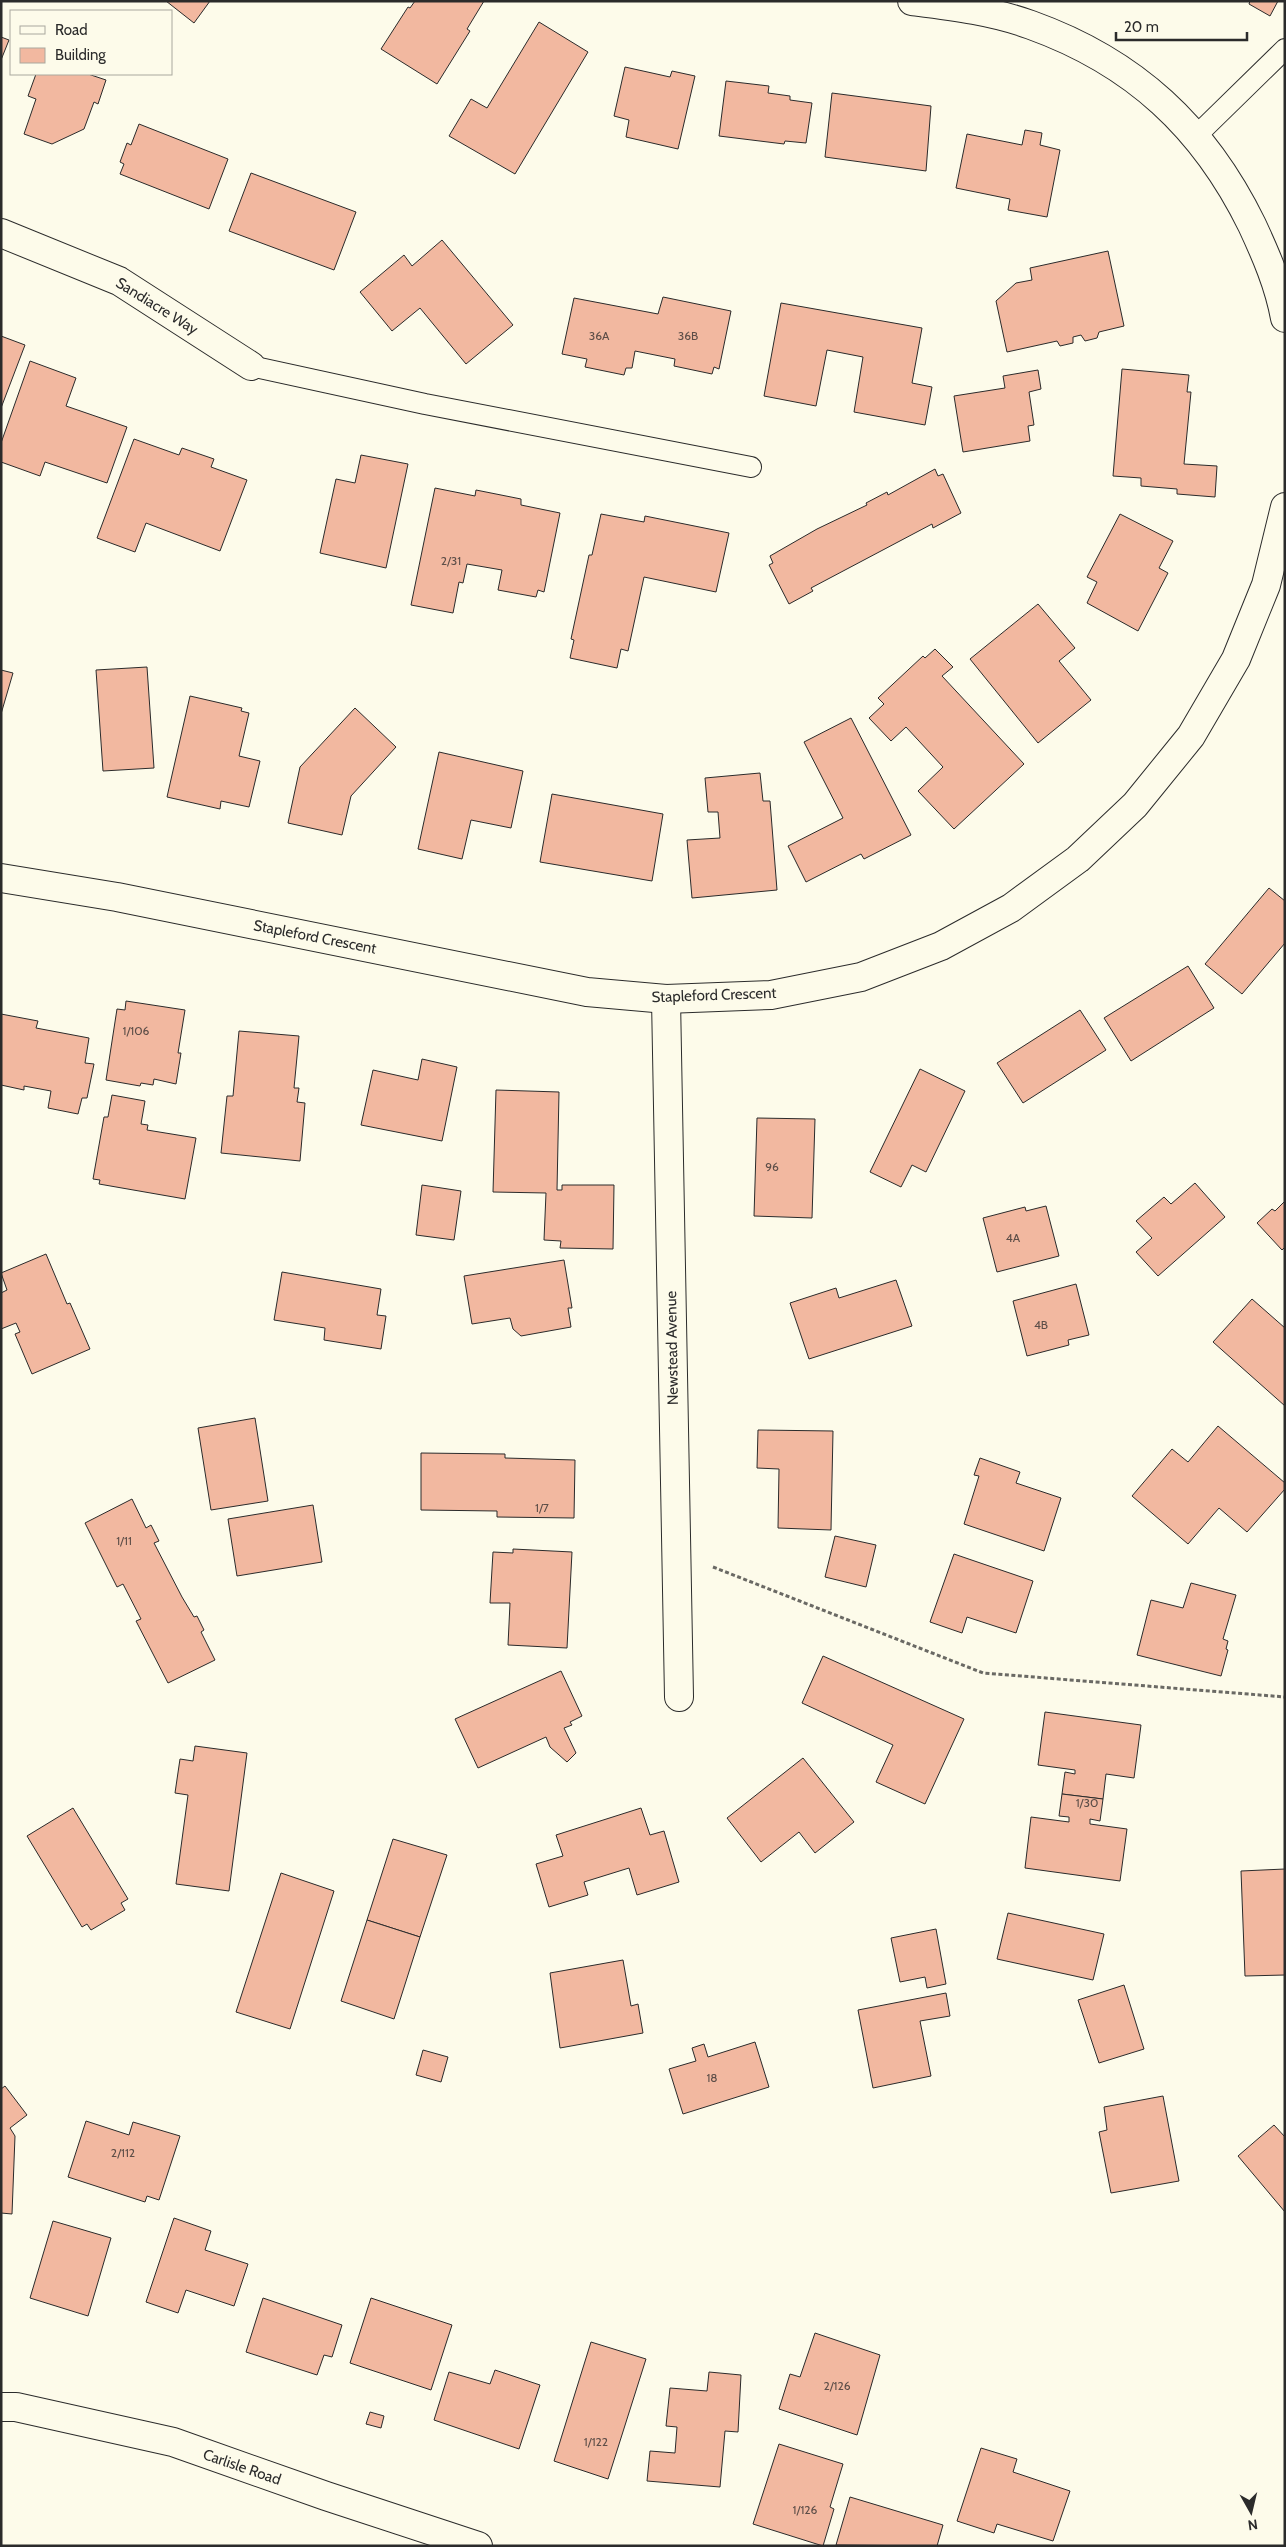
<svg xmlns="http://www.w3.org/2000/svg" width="1286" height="2547" viewBox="0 0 1286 2547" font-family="Cabin,sans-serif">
<rect width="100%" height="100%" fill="#fdfbea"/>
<g fill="#f2b8a0" stroke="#2b2b2b">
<path d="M166,1H210L194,23Z"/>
<path d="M415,1H484L467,29L470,31L437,84L381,49L408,7L410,8Z"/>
<path d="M1250,1H1278L1270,16L1249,4Z"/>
<path d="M539,22L588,52L515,174L449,136L471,99L487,108Z"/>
<path d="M1,37L9,40L1,60Z"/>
<path d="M625,67L670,77L672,71L695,76L678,149L626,137L629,120L614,116Z"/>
<path d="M36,74H88L106,80L98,104L94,102L84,129L52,144L24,134L36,99L28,96Z"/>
<path d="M726,81L769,86L768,93L790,96V100L812,103L806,143L785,141L784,144L719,136Z"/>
<path d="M832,93L931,106L926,171L825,157Z"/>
<path d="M139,124L228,159L209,209L120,174L124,164L120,162L127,143L131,145Z"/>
<path d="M1025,130L1042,133L1040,145L1060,150L1047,217L1008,210L1010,199L956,188L967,134L1022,145Z"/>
<path d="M251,173L356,212L334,270L229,231Z"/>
<path d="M442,240L513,325L466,364L420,308L392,331L360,292L404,255L412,266Z"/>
<path d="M1108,251L1124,326L1099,332L1097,338L1085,341L1081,335L1073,337V343L1060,346L1057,341L1007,352L996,301L1016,283L1032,280L1030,268Z"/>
<path d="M663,297L731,311L719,369L714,367L712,374L674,366L675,359L635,351L632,368H626L624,375L585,367L587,359L562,354L574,298L658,314Z"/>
<path d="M781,303L922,328L912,383L932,387L925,425L854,412L863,357L827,350L816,406L764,396Z"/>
<path d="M1,336L25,345L1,408Z"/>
<path d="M30,361L76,378L66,406L127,427L107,483L45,462L40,476L1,462V443Z"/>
<path d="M1122,369L1189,375L1187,392H1191L1184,464L1217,466L1215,497L1177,494V489L1141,486V478L1113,476Z"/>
<path d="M1038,370L1041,389L1029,392L1034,425L1028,426L1030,441L963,452L954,396L1005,388L1003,376Z"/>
<path d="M134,439L179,455L182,448L214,459L211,467L247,480L220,551L146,523L135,552L97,538Z"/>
<path d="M361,455L408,464L386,568L320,553L336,479L355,483Z"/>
<path d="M935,469L938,476L943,474L961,513L933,528L932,524L811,588L813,591L789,604L769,565L773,563L770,556L817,529L867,505L866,503L887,492L888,495Z"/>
<path d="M435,488L475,496L476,490L521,499V505L560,513L544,592L538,590L536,597L498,590L502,570L467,564L463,583L459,582L453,613L411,605Z"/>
<path d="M601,514L644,522L645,516L729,533L716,592L644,577L628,651L621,649L617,668L570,658L574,640L571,639L589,555H592Z"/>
<path d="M1120,514L1173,541L1159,568L1168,573L1138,631L1087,603L1097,582L1087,577Z"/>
<path d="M1038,604L1075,648L1059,661L1091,700L1038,743L970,659Z"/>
<path d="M935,649L953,667L942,676L1024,764L954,829L918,791L943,767L906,727L891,741L869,718L884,704L878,698L923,656L925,658Z"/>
<path d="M147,667L154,768L103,771L96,670Z"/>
<path d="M1,670L13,673L1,714Z"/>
<path d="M190,696L242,708L241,711L249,713L239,756L260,761L249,807L221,801L220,809L167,797Z"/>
<path d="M355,708L396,747L351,796L342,835L288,823L300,767Z"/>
<path d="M851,718L911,835L864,859L861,854L806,882L788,846L843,818L804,742Z"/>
<path d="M439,752L523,771L511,828L471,820L462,859L418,849Z"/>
<path d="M760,773L763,801H770L777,890L692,898L687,840L720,838L718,812H708L705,778Z"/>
<path d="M552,794L663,814L652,881L540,862Z"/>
<path d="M1269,888L1285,901V943L1242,994L1205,964Z"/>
<path d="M1188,966L1214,1008L1131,1061L1104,1018Z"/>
<path d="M126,1001L185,1010L178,1053H181L176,1084L154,1079L153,1085L141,1083L140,1086L106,1080L117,1009L125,1010Z"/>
<path d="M1080,1010L1106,1050L1023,1103L997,1063Z"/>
<path d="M1,1014L38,1021L36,1028L89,1038L85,1063L94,1064L87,1098H82L78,1114L48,1108L51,1091L24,1086V1090L1,1085Z"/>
<path d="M239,1031L299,1036L294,1088H299L297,1102L305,1103L300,1161L221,1153L227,1096H233Z"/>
<path d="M422,1059L457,1067L442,1141L361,1125L373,1070L418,1080Z"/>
<path d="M920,1069L965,1091L926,1172L912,1165L901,1187L870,1172Z"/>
<path d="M496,1090L559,1092L557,1190H562V1185H614L613,1249L560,1248L561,1241L544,1240L546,1193L493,1192Z"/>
<path d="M112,1095L145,1101L141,1124L148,1125L147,1130L196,1138L185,1199L99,1184L100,1180L93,1179L104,1117H108Z"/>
<path d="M757,1118L815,1119L812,1218L754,1216Z"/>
<path d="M1195,1183L1225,1217L1158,1276L1136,1252L1152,1238L1136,1221L1164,1197L1171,1204Z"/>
<path d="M422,1185L461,1191L454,1240L416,1235Z"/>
<path d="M1285,1201V1247L1282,1250L1257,1223L1272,1209L1275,1211Z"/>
<path d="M1046,1206L1059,1256L997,1272L983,1218L1025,1207L1026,1211Z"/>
<path d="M46,1254L67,1304L70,1303L90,1349L32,1374L15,1334L20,1332L16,1323L1,1329V1293L7,1290L1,1273Z"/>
<path d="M564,1260L572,1308H568L571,1327L521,1336L513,1329L510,1318L472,1324L464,1276Z"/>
<path d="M282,1272L381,1289L377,1315L386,1316L381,1349L324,1340L325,1328L274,1320Z"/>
<path d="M896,1280L912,1326L809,1359L790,1303L836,1288L839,1298Z"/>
<path d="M1076,1284L1089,1335L1068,1340L1069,1345L1027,1356L1013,1301Z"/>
<path d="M1252,1299L1285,1328V1406L1213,1342Z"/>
<path d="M255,1418L268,1501L211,1510L198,1428Z"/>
<path d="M1218,1426L1285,1483V1489L1247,1532L1219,1508L1188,1544L1132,1496L1172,1449L1188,1462Z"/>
<path d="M758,1430L833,1431L831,1530L778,1528L779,1469L757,1468Z"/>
<path d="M421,1453L505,1454V1458L575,1460L574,1518L497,1517V1511L421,1510Z"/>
<path d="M980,1458L1020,1472L1016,1483L1061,1498L1044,1551L964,1524L979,1476L974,1475Z"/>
<path d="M132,1499L146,1528L151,1525L159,1541L154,1543L182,1597L194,1617L197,1616L204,1630L201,1632L215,1660L168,1683L136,1621L141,1619L123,1584L117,1587L85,1523Z"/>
<path d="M313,1505L322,1562L237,1576L228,1519Z"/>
<path d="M835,1536L876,1545L866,1587L825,1577Z"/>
<path d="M513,1549L572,1552L567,1648L508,1645L510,1603H490L493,1552L513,1553Z"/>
<path d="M954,1554L1033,1581L1016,1633L967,1617L962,1633L930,1622Z"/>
<path d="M1191,1583L1236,1595L1223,1639L1228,1641L1226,1649L1228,1650L1221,1676L1137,1655L1151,1600L1183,1608Z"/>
<path d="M823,1656L964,1719L925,1804L876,1782L893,1745L802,1703Z"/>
<path d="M561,1671L582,1716L570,1722L572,1725L564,1728L576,1753L567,1762L550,1747L546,1737L478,1768L455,1719Z"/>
<path d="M1045,1712L1141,1725L1134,1778L1106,1774L1103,1799L1062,1794L1065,1772L1075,1774V1770L1038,1765Z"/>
<path d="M195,1746L247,1753L229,1891L176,1884L188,1795L175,1793L180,1759L193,1761Z"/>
<path d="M803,1758L854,1822L815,1853L799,1832L761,1862L727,1818Z"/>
<path d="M1062,1794L1103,1799L1100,1821L1090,1819V1824L1127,1829L1120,1881L1025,1868L1031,1817L1069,1822V1817L1059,1816Z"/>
<path d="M73,1808L128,1899L121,1903L125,1910L91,1930L87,1924L82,1927L27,1836Z"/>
<path d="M641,1808L650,1835L664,1831L679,1882L637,1895L629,1868L584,1882L588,1895L549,1907L536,1864L563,1856L556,1835Z"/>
<path d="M393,1839L447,1855L420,1937L367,1920Z"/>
<path d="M1285,1869V1975L1245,1976L1241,1871Z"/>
<path d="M281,1873L334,1891L290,2029L236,2012Z"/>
<path d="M1008,1913L1104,1934L1093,1980L997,1959Z"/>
<path d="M367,1920L420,1937L394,2019L341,2001Z"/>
<path d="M936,1929L946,1984L927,1988L925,1977L900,1982L891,1938Z"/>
<path d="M623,1960L631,2006L638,2004L643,2033L560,2048L550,1973Z"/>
<path d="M1124,1985L1144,2049L1099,2063L1078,2000Z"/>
<path d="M946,1993L950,2016L920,2021L931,2076L873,2088L858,2010Z"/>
<path d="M755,2042L769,2087L683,2114L669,2069L696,2061L692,2048L704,2044L708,2057Z"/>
<path d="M423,2050L448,2057L441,2082L416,2075Z"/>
<path d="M5,2086L27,2115L10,2128L15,2136L12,2214L1,2213V2089Z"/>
<path d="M1163,2096L1179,2181L1111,2193L1099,2132L1107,2130L1104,2107Z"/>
<path d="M86,2121L129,2135L133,2122L180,2136L159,2200L147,2196L145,2202L68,2177Z"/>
<path d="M1274,2125L1285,2137V2212L1238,2156Z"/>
<path d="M174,2218L211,2231L205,2250L248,2264L234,2306L186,2290L178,2313L146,2302Z"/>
<path d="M53,2221L111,2238L88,2316L30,2298Z"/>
<path d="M263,2298L342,2325L332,2357L324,2355L317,2375L246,2352Z"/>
<path d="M371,2298L452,2325L431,2390L350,2363Z"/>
<path d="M815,2333L880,2355L857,2435L779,2409L790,2374L800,2377Z"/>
<path d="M591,2342L646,2359L608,2479L554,2461Z"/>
<path d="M495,2370L540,2385L519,2449L434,2420L449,2372L490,2384Z"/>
<path d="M709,2372L741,2375L738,2432L725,2431L720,2487L647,2481L650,2451L675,2453L677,2427L666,2426L670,2388L707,2391Z"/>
<path d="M370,2412L384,2416L381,2428L366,2424Z"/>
<path d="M779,2444L843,2464L830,2507L834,2509L823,2546L753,2524Z"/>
<path d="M981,2448L1017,2459L1013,2472L1070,2491L1053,2541L997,2524L994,2533L957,2521Z"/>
<path d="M850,2497L943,2525L937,2546L836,2545Z"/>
</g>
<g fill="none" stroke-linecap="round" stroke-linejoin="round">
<defs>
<g id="service">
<path d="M1196,136L1285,49"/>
<path d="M251,366L425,404L751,467"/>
</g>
<g id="minor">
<path d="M912,1C951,6 993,11 1031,25C1134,62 1204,127 1252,225C1266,255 1279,285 1285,318"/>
<path d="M1,233L119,281L251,366"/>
<path d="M1,878L117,897L587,992L666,999L771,995L861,977L941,946L1011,908L1078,859L1135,805L1191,736L1236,659L1266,585L1285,507"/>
<path d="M666,999L679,1697"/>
</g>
<path id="secondary" d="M1,2407H16L173,2442L326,2496L478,2546"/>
</defs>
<use href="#service" stroke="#2b2b2b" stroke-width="22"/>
<use href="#minor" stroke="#2b2b2b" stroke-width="30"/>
<use href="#secondary" stroke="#2b2b2b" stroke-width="30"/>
<path stroke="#6a6964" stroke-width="3" stroke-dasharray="4 2.5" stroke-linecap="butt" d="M713,1567L983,1673L1285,1697"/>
<use href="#service" stroke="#fdfbea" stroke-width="20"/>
<use href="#minor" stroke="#fdfbea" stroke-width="28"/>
<use href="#secondary" stroke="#fdfbea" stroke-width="28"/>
</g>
<g text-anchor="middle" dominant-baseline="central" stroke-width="4" stroke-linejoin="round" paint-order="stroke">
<g font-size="12" fill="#5d4e48">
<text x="599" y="335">36A</text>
<text x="688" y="335">36B</text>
<text x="451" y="560">2/31</text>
<text x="136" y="1030">1/106</text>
<text x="772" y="1166">96</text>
<text x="1013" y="1237">4A</text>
<text x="1041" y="1324">4B</text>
<text x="542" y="1507">1/7</text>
<text x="124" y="1540">1/11</text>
<text x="1087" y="1802">1/30</text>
<text x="712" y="2077">18</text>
<text x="123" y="2152">2/112</text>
<text x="837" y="2385">2/126</text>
<text x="596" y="2441">1/122</text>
<text x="805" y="2509">1/126</text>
</g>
<g font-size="15" fill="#2b2b2b" stroke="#fdfbea">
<text transform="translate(157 306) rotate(32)">Sandiacre Way</text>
<text transform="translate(315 937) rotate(11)">Stapleford Crescent</text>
<text transform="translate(714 995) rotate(-2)">Stapleford Crescent</text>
<text transform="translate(672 1348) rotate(-91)">Newstead Avenue</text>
<text transform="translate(242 2467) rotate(19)">Carlisle Road</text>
</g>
</g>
<rect width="1286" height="2547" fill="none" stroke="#2b2b2b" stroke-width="5"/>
<rect x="10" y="10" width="162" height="65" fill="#fdfbea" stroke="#a9a89e"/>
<rect x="20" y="26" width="25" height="8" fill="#fdfbea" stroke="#a9a89e"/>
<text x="55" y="35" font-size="15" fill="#2b2b2b">Road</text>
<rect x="20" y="48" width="25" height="15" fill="#f2b8a0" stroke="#a9a89e"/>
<text x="55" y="60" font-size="15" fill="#2b2b2b">Building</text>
<g transform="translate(1251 2512) rotate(172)" stroke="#fdfbea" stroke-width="4" paint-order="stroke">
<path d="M0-4L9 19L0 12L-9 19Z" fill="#2b2b2b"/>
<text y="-8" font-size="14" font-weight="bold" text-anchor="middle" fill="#2b2b2b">N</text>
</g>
<path d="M1116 32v8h131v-8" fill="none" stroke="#2b2b2b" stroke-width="2.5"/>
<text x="1124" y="32" font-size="15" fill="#2b2b2b" stroke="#fdfbea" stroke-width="4" paint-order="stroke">20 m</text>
</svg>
